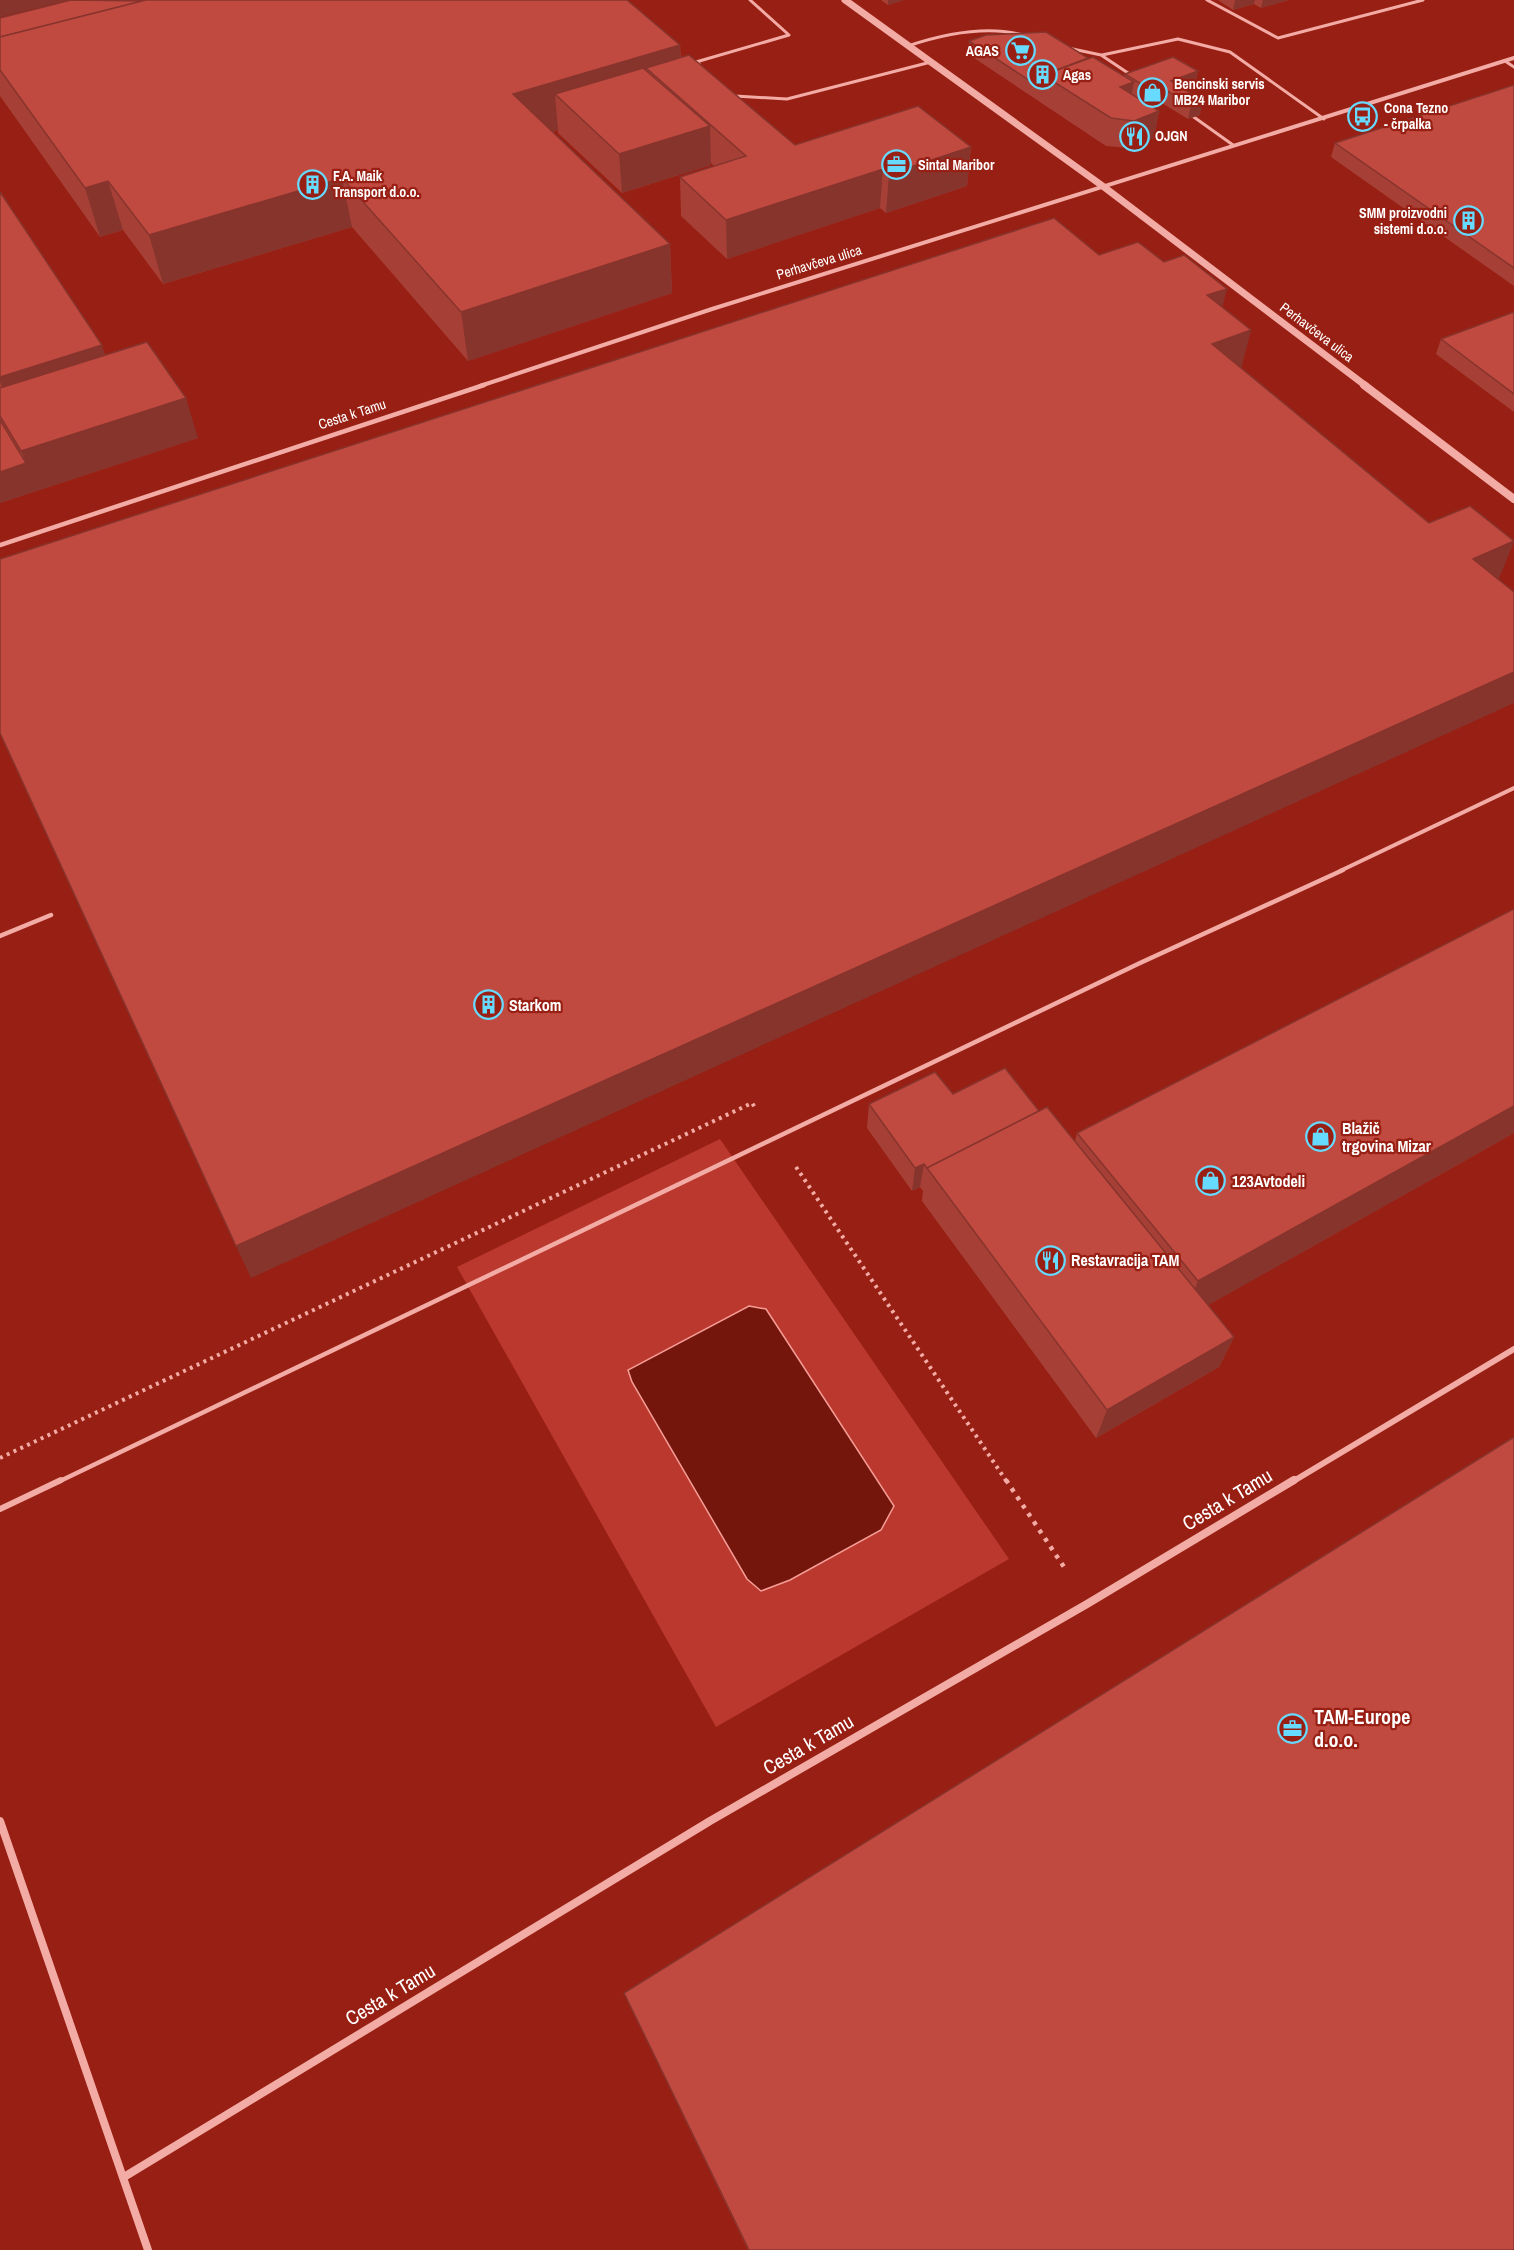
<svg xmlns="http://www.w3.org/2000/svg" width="1514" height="2250" viewBox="0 0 1514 2250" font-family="'Archivo Narrow',sans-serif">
<rect width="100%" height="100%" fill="#981f13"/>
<path fill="#ba382d" d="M720,1139L1009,1559L716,1727L457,1267Z"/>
<path fill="#74160c" stroke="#f69d97" stroke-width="1.5" d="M749,1306L766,1309L894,1506L881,1530L790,1580L761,1591L747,1579L632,1382L628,1370Z"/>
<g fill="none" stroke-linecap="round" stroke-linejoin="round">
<g stroke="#f3aba5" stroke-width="4" stroke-dasharray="3 4.5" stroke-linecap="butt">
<path d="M796,1167L1007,1482"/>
<path d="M0,1458L752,1103L756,1109"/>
</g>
<path stroke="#f3aba5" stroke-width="4.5" stroke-dasharray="4 6" stroke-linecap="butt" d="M1006,1480L1066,1570"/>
<g stroke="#f3aba5" stroke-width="3">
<path d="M1207,0L1278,38L1423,0"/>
<path d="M908,46C944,34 985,25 1023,35"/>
<path d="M1068,48L1101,55L1134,77"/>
<path d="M1102,55L1178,39L1230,52L1324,119"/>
<path d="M1505,61L1514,67"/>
<path d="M699,64L696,62L789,35L750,0"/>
<path d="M732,93L735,96L787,99L931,62"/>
<path d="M1191,115L1233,145"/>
</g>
<path stroke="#f3aba5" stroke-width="4" d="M1340,871L1514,788"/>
<g stroke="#f3aba5" stroke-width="4.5">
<path d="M0,936L51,915"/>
<path d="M58,1482L1140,963L1343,870"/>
</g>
<path stroke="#f3aba5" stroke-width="6" d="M0,1509L61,1480"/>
<path stroke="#f3aba5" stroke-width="4" d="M480,386L712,309L1514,58"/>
<path stroke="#f3aba5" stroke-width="4.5" d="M0,545L484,385"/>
<path stroke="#f3aba5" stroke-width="6" d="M1292,1482L1514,1349"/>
<g stroke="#f3aba5" stroke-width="8">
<path d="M0,1821L148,2250"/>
<path d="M124,2177L710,1821L1087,1604L1294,1480"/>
</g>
<path stroke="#f3aba5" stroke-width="7" d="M845,0L1104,187L1366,386"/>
<path stroke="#f3aba5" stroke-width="8" d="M1364,385L1514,499"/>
</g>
<g fill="#a64037">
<path d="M881,0H904L888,5Z"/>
<path d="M1218,0H1289L1261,8L1254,4L1233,10Z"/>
<path d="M0,18L680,45L681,58L795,145L971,147L967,186L886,213L880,208L727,259L681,216L680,177L714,166L711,163V165L622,193L558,133V130L553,132L670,244L672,293L468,361L352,227L163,284L123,230L100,237L0,96Z"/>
<path d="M969,41L1088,58L1125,76V74L1198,71L1195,85L1184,89L1200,115L1188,119L1157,100L1147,103L1159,111L1154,138L1129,148L1106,146L968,54Z"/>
<path d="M1514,85V286L1331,157L1335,143Z"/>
<path d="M0,192L105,355L198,438L0,503Z"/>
<path d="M1514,312V412L1436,354L1441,339Z"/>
<path d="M1514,909V1133L1208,1305L1234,1337L1219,1367L1096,1438L922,1201L923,1191L920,1187L912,1191L867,1128L869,1104L953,1094L1039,1111L1075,1141L1077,1133Z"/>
<path d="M624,1993L1514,2250H748Z"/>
</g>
<g fill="#87342d">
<path d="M0,0H69L0,17Z"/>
<path d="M888,0H904L888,5Z"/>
<path d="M1235,0H1255L1254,4L1233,10Z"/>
<path d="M1263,0H1289L1261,8Z"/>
<path d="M680,45L682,93L646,68L648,103L555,94L558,130L518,142L513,94Z"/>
<path d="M1198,71L1195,85L1172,94L1171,81Z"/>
<path d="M1134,82L1129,109L1120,87Z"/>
<path d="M1159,86L1157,100L1147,103L1149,89Z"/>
<path d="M1203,101L1200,115L1188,119L1191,105Z"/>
<path d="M1159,111L1154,138L1129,148L1134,121Z"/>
<path d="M710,126L711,165L622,193L619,154Z"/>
<path d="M971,147L967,186L886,213L889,174Z"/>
<path d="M883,169L880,208L727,259L726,220Z"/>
<path d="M342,178L352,227L163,284L149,235Z"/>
<path d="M108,181L123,230L100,237L85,188Z"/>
<path d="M670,244L672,293L468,361L461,312Z"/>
<path d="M1227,289L1217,328L1207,295Z"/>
<path d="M1251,330L1241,370L1212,344Z"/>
<path d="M102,345L118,395L18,427L0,382V377Z"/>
<path d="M186,398L198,438L0,503V472L26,463L21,451Z"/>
<path d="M1514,542L1498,581L1473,559Z"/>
<path d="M1514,672V703L251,1278L236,1246Z"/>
<path d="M1514,1106V1133L1182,1320L1198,1281Z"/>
<path d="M924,1164L920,1187L912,1191L915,1168Z"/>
<path d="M1234,1337L1219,1367L1096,1438L1107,1410Z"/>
</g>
<g fill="#c14a40" stroke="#87342d" stroke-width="1.5">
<path d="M71,0L143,1L0,37V18Z"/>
<path d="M146,0H627L680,45L513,94L670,244L461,312L342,178L149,235L108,181L85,188L0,70V37Z"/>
<path d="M1046,32L1088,58L1043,75L1041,88L969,41L986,35Z"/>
<path d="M689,55L795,145L918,106L971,147L889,174L883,169L726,220L680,177L746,156L646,68Z"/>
<path d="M1093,57L1134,82L1120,87L1159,111L1134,121L1111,118L1043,75Z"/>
<path d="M1173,57L1198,71L1171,81L1203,101L1191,105L1159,86L1149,89L1125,74Z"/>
<path d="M643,68L710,126L619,154L555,94Z"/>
<path d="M1514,85V268L1335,143Z"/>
<path d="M0,192L102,345L0,377Z"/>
<path d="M1054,218L1099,255L1138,242L1164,262L1184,255L1227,289L1207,295L1251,330L1212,344L1429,523L1470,506L1514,541L1473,559L1514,592V672L236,1246L0,733V559Z"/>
<path d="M1514,312V394L1441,339Z"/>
<path d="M147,342L186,398L21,451L0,416V388Z"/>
<path d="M0,420L26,463L0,472Z"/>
<path d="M1514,909V1106L1198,1281L1077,1133Z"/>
<path d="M1005,1068L1039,1111L927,1168L924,1164L915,1168L869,1104L935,1072L953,1094Z"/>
<path d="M1047,1107L1234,1337L1107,1410L927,1168Z"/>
<path d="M1514,1437V2250H749L624,1993Z"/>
</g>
<defs>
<symbol id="supermarket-ring" viewBox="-11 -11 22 22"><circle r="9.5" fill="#981f13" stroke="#67daff" stroke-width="1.5"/><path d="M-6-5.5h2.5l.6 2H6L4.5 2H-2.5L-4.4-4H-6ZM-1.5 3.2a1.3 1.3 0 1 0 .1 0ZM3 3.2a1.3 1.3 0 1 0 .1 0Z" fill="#67daff"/></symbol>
<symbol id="building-ring" viewBox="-11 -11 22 22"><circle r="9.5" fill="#981f13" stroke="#67daff" stroke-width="1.5"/><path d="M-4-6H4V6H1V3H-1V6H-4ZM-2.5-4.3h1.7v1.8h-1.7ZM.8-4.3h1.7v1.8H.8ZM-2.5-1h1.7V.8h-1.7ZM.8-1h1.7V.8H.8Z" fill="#67daff"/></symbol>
<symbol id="shop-ring" viewBox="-11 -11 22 22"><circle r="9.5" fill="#981f13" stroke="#67daff" stroke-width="1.5"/><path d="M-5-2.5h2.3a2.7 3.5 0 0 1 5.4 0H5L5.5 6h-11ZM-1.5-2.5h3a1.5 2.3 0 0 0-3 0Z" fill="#67daff"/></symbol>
<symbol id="bus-ring" viewBox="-11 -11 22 22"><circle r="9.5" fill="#981f13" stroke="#67daff" stroke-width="1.5"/><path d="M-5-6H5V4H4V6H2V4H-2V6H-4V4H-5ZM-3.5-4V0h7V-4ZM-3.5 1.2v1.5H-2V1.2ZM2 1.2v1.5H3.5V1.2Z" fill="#67daff"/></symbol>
<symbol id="restaurant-ring" viewBox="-11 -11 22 22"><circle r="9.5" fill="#981f13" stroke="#67daff" stroke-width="1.5"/><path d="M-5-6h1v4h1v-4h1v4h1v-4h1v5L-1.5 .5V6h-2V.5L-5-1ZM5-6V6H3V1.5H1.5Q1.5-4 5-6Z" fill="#67daff"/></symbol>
<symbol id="office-ring" viewBox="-11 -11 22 22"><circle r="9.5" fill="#981f13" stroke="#67daff" stroke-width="1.5"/><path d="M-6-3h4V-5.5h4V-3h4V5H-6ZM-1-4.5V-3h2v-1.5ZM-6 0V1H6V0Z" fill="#67daff"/></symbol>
</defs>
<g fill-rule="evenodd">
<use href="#supermarket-ring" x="1004" y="34" width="33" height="33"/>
<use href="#building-ring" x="1026" y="58" width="33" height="33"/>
<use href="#shop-ring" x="1136" y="76" width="33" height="33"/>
<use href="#bus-ring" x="1346" y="100" width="33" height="33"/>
<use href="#restaurant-ring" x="1118" y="120" width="33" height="33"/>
<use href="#office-ring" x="880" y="148" width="33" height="33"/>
<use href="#building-ring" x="296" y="168" width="33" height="33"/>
<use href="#building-ring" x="1452" y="204" width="33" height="33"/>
<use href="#building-ring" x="472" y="988" width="33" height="33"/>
<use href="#shop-ring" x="1304" y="1120" width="33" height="33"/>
<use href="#shop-ring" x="1194" y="1164" width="33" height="33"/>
<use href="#restaurant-ring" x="1034" y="1244" width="33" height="33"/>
<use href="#office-ring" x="1276" y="1712" width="33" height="33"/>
</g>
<g text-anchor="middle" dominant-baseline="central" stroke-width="4.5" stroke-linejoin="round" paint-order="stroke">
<g font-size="14" font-weight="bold" fill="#fff" stroke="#981f13" text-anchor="start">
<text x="999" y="51" text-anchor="end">AGAS</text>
<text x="1063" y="75">Agas</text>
<text x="1174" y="84">Bencinski servis<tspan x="1174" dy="16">MB24 Maribor</tspan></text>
<text x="1384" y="108">Cona Tezno<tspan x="1384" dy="16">- črpalka</tspan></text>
<text x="1155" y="136">OJGN</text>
<text x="918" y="165">Sintal Maribor</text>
<text x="333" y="176">F.A. Maik<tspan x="333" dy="16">Transport d.o.o.</tspan></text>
<text x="1447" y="213" text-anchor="end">SMM proizvodni<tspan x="1447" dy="16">sistemi d.o.o.</tspan></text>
</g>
<g font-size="14" fill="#fff" stroke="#981f13">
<text transform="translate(819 262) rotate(-17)">Perhavčeva ulica</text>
<text transform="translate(1317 332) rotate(37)">Perhavčeva ulica</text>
<text transform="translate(352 414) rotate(-18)">Cesta k Tamu</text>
</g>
<g font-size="16" font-weight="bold" fill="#fff" stroke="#981f13" text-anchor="start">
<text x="509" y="1005">Starkom</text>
<text x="1342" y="1128">Blažič<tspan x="1342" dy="18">trgovina Mizar</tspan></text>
<text x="1232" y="1181">123Avtodeli</text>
<text x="1071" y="1260">Restavracija TAM</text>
</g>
<g font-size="20" fill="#fff" stroke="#981f13">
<text transform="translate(1227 1499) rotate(-31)">Cesta k Tamu</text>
<text transform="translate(808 1744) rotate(-30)">Cesta k Tamu</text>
<text transform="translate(390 1994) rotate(-31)">Cesta k Tamu</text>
</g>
<g font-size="20" font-weight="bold" fill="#fff" stroke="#981f13" text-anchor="start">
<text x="1314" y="1716">TAM-Europe<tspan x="1314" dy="23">d.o.o.</tspan></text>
</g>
</g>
</svg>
